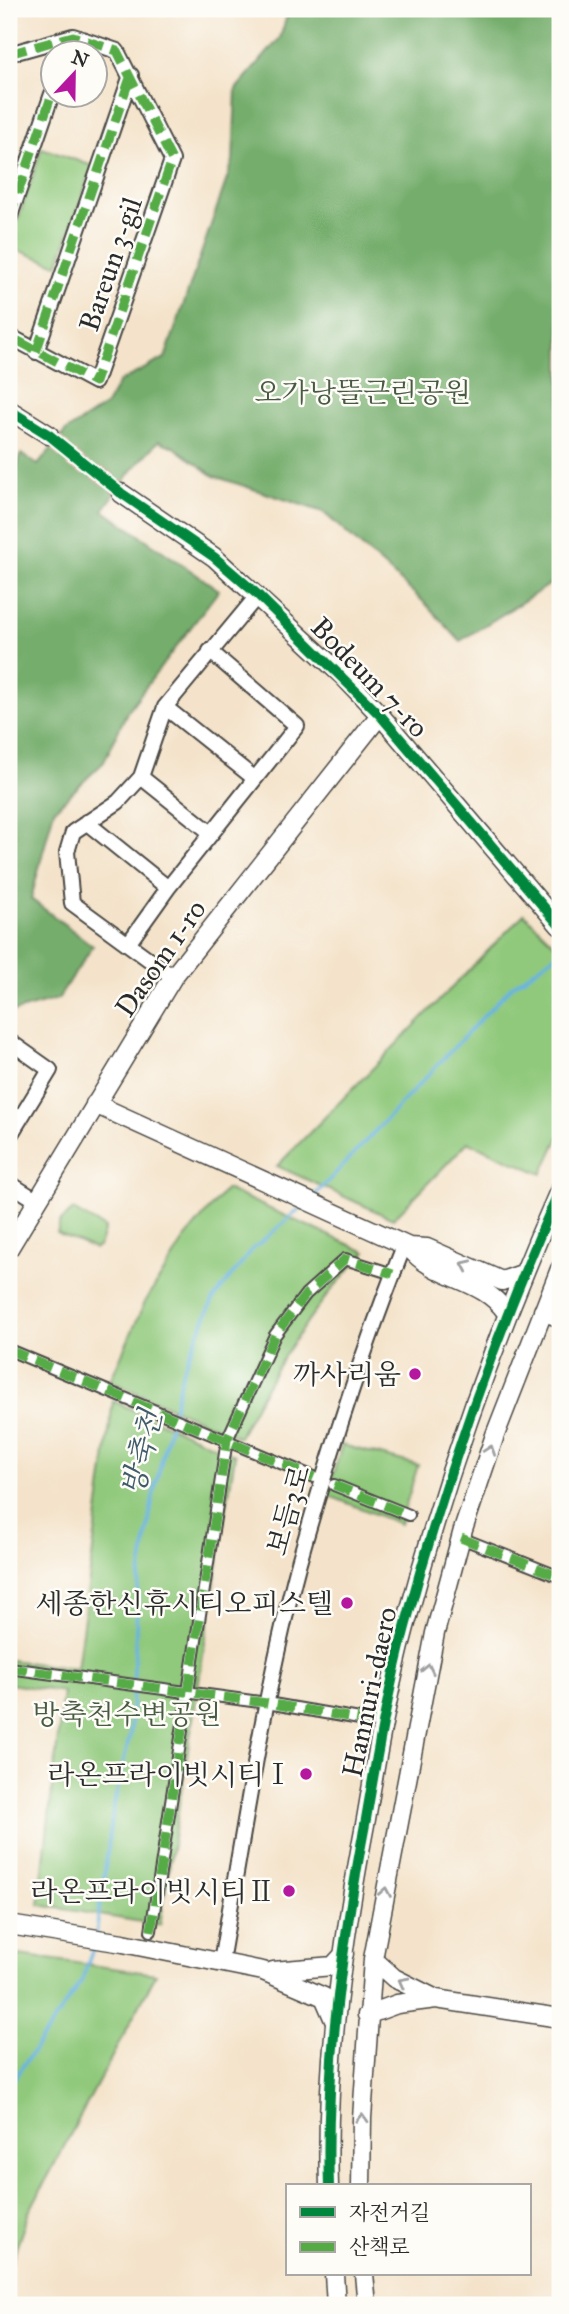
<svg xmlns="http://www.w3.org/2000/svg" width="569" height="2314" viewBox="0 0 569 2314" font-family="'IM FELL Great Primer','Noto Serif KR',serif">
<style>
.green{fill:#90c97c;stroke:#5e7a54;stroke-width:2}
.forest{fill:#74ad6c;stroke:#506c4c;stroke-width:2}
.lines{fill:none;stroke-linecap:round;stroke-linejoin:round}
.stream{stroke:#68b3e1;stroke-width:3.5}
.tertiary-tunnel{stroke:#ccbeaa;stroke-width:18;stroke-dasharray:18 9;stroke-linecap:butt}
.pedestrian-casing{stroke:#494743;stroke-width:14}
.minor-casing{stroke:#494743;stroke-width:18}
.tertiary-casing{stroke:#494743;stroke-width:21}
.pedestrian{stroke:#fff;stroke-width:10}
.minor{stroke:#fff;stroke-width:14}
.tertiary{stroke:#fff;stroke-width:18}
.quiet{stroke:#54ab44;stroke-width:9;stroke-dasharray:18 9;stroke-linecap:butt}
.cycleway-casing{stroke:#fdfcf7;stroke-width:15}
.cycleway{stroke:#00873e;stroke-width:10}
.oneway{stroke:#a0a0a0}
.poi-dot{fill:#b5179e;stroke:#fdfcf7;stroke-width:2.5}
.labels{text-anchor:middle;stroke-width:5;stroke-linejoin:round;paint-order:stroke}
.street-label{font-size:28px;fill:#2b2b2b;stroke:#fdfcf7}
.park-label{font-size:28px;fill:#495a43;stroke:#fdfcf7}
.poi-label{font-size:28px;fill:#2b2b2b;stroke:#fdfcf7;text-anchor:end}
.water-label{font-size:30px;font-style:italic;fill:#405b6b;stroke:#fdfcf7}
</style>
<rect width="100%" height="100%" fill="#fdfcf7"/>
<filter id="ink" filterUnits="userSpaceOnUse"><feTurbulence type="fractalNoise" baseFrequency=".0143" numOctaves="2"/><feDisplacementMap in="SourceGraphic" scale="14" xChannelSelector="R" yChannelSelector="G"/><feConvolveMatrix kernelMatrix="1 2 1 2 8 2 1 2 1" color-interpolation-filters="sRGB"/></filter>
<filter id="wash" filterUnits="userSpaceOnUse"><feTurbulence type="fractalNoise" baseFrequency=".00686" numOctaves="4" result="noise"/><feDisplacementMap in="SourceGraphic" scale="28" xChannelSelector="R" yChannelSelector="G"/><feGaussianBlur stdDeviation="1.57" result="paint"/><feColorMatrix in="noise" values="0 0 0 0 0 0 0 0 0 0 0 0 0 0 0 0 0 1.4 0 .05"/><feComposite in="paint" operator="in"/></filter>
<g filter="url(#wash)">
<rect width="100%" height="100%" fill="#f4e3ca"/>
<!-- green -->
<path class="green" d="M42,148L93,166L58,265L9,247Z
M524,914L560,949V1135L542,1174L468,1142L393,1219L277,1166Z
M226,1189L366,1252C311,1307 274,1368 239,1437L110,1381L145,1302L186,1237Z
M73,1210L105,1228L99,1247L94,1249L57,1233L60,1222Z
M113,1401L235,1455L160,1925L39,1905L63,1692L9,1684V1660L77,1669Z
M342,1445L418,1465L400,1524L327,1495Z
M19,1955L156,1974L28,2214L9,2269V1971Z"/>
<!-- forest -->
<path class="forest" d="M289,9H560V578L460,641L426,604L323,512L214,476L174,447L159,441L134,468L103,510L219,590L127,712L104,762L54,810L31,899L93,946L58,999L9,1013V492L21,454L38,465L65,432L106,405L119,382L165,358L233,161L236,89L280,38Z"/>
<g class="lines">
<!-- stream -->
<path class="stream" d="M314,1196L511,987L560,952
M96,1934L114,1804L131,1730L138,1588L153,1497L183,1369L214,1298L253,1249L303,1206
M9,2086L82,1980L94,1946"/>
</g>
</g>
<g filter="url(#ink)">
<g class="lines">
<!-- tertiary-tunnel -->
<path class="tertiary-tunnel" d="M49,435L121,493"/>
<!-- pedestrian casing -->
<g class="pedestrian-casing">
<path id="pedestrian" d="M9,1350L314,1477
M334,1485L409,1515
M461,1538L560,1577
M9,1668L267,1703L383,1723
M151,1931L227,1440L275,1335L306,1294L345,1259L393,1274"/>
</g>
<!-- minor casing -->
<g class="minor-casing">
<path id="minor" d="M9,54L73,36L117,51L172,160L95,382L9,336
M9,219L52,94
M36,352L131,75
M165,707L254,778
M141,777L211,833
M86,822L168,888
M128,944L168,888L297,726L210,651
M173,977L72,903L67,852L73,832L118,802L141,777L165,707L258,595
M9,1041L50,1070L9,1137
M9,1183L36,1200
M221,1962C244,1829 264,1693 299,1562C329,1455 363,1349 404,1246"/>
</g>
<!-- tertiary casing -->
<g class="tertiary-casing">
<path id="tertiary" d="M9,410L49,435
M121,493L214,557L343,676L380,715L560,926
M95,1104L409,1247L427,1248L502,1281L522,1274
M409,1247C434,1280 482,1277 506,1312
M9,1248L173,977L380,715
M543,1311L560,1318
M9,1925L123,1943L263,1971L324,1997L334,2020
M373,1959L394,1978L436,1999
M273,1971L333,1966L344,1954
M367,2015L397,2004L436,1999L560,2018
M329,2186C325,2063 343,1939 366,1819C377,1755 388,1690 405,1627C445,1477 497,1331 560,1189
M361,2186L362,2118L373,1959L435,1633L463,1530L495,1435L560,1269
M334,2274L336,2305
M364,2274L367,2305"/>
</g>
<!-- pedestrian -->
<use href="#pedestrian" class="pedestrian"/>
<!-- minor -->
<use href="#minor" class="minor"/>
<!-- tertiary -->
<use href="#tertiary" class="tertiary"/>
<!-- quiet -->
<path class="quiet" d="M67,52L73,36
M9,54L73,36L117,51L172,160L95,382L9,336
M9,219L52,94
M36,352L131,75
M9,1350L314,1477
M334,1485L409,1515
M461,1538L560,1577
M9,1668L267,1703L383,1723
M151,1931L227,1440L275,1335L306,1294L345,1259L393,1274"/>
<!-- cycleway casing -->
<g class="cycleway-casing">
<path id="cycleway" d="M9,410L49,435L121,493L214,557L258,595L380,715L560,926
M329,2186C325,2063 343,1939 366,1819C377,1755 388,1690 405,1627C445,1477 497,1331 560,1189"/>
</g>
<!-- cycleway -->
<use href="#cycleway" class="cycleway"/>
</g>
<!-- one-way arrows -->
<defs><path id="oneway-chevron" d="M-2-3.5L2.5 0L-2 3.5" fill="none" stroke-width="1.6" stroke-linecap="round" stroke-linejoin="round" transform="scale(1.75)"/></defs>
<g class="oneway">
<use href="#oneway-chevron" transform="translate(466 1265) rotate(-156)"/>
<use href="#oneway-chevron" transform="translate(490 1450) rotate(-71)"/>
<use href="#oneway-chevron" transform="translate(428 1669) rotate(-78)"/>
<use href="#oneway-chevron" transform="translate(385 1892) rotate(-80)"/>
<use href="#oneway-chevron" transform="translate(403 1982) rotate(-152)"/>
<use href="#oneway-chevron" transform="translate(362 2118) rotate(-88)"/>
</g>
</g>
<!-- markers -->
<g class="poi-dot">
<circle cx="415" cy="1374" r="7"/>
<circle cx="347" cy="1603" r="7"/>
<circle cx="306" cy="1774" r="7"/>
<circle cx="289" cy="1891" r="7"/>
</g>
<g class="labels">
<!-- street labels -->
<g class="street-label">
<text transform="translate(110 264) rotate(-71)" y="10">Bareun 3-gil</text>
<text transform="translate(370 677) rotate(46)" y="10">Bodeum 7-ro</text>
<text transform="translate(160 958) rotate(-55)" y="10">Dasom 1-ro</text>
<text transform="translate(288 1510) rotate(-74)" y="10">보듬3로</text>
<text transform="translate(369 1692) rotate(-78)" y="10">Hannuri-daero</text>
</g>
<!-- park labels -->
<g class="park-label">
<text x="363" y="402">오가낭뜰근린공원</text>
<text x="127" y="1724">방축천수변공원</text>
</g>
<!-- poi labels -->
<g class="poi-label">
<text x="401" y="1384">까사리움</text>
<text x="333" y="1613">세종한신휴시티오피스텔</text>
<text x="292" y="1784">라온프라이빗시티Ⅰ</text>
<text x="275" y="1901">라온프라이빗시티Ⅱ</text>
</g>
<!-- water labels -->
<g class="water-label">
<text transform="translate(142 1453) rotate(-77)" y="10">방축천</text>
</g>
</g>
<!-- margin -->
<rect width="569" height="2314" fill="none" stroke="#fdfcf7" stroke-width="35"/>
<!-- legend -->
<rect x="286" y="2184" width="245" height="91" fill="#fdfcf7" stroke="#a9a8a5" stroke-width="2"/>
<rect x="300" y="2207" width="35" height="10" fill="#00873e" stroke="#a9a8a5" stroke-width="2"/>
<text x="349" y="2220" font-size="21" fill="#2b2b2b">자전거길</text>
<rect x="300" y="2242" width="35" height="10" fill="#54ab44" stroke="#a9a8a5" stroke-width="2"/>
<text x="349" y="2254" font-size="21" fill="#2b2b2b">산책로</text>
<!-- north arrow -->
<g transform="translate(74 74) rotate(22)"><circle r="33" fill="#fdfcf7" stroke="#a9a8a5" stroke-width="2"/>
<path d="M0-5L12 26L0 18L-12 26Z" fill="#b5179e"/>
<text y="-10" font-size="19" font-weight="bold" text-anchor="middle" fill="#2b2b2b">N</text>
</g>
</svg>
